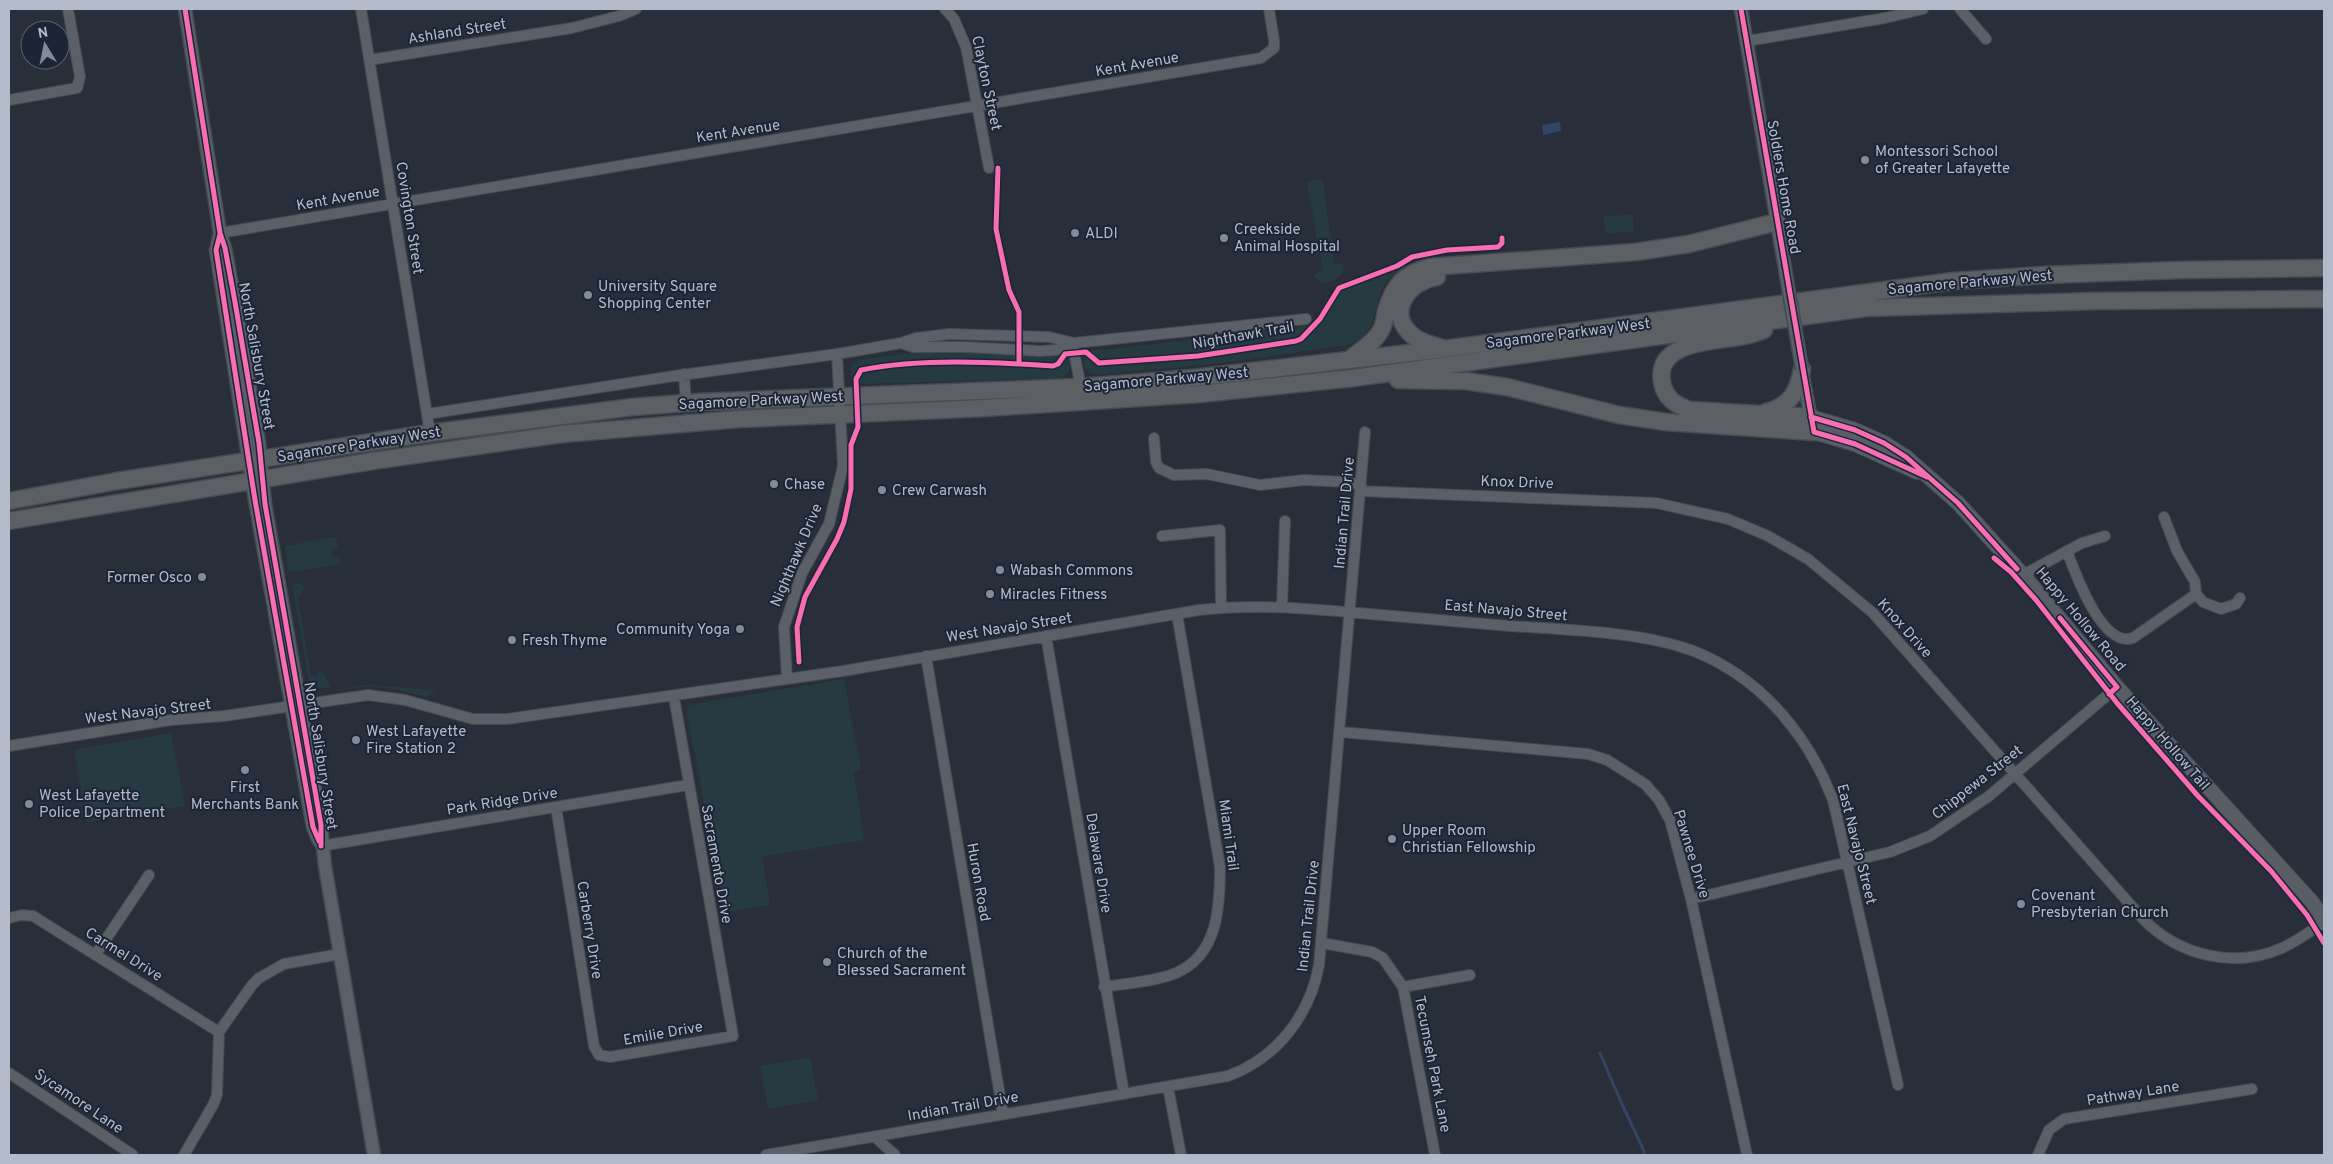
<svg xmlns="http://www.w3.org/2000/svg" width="2333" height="1164" viewBox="0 0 2333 1164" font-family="Overpass,sans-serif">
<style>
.green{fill:#263b41}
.water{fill:#334565}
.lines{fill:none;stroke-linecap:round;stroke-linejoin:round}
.stream{stroke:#334565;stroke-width:3}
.minor-casing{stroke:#464a52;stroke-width:12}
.tertiary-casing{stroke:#464a52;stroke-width:15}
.secondary-casing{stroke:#464a52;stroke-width:16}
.trunk-casing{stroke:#464b55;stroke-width:19}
.minor{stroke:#5a5f68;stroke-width:10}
.tertiary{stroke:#5a5f68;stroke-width:12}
.secondary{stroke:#585d66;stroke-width:14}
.trunk{stroke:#5c6065;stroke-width:16}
.tertiary-bridge-casing{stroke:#464a52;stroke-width:15;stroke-linecap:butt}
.tertiary-bridge{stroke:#5a5f68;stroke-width:12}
.cycleway-casing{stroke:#1c2536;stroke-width:8}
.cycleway{stroke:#f96db3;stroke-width:5}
.poi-dot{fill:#838a98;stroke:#1c2536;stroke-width:2}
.labels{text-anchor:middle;stroke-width:4;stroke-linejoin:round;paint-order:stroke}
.street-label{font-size:15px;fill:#b3bbcb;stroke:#1c2536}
.poi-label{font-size:15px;fill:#b3bbcb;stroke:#1c2536;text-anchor:start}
</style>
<rect width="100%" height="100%" fill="#292f3a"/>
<!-- green -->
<path class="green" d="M1319,179L1323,181L1334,264L1341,263L1345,268C1341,278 1331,283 1321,283L1314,277L1318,271L1323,270L1307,182Z
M1633,215L1634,232L1605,233L1604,216Z
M1405,264L1408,265C1398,272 1387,278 1382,289C1372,313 1378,331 1351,344L1233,362L1096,375L1090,373L1084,366L1086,355L1093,351L1317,325C1327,315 1330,298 1342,289C1360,276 1386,277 1405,264Z
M924,351L1057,353L1066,357C1072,365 1071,372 1062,378L860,384L851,378V365L858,360Z
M336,537L338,548L332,550L333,558L339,557L340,564L289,572L285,546Z
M298,583L305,586L298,599L311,675L315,678L319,671L324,673L330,688H316L309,680L292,586Z
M844,679L861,770L854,772L864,840L762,857L770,905L725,912L686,710L689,705Z
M367,685L436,690L427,697L399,690L371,686L317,693Z
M171,733L185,806L87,822L74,750Z
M810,1057L818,1100L768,1109L760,1066Z"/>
<!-- water -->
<path class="water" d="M1560,122L1561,131L1543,135L1542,125Z"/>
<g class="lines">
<!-- stream -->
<path class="stream" d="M1600,1053L1621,1102L1644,1151V1155"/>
<!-- minor casing -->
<g class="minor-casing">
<path id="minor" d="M361,9L430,433
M945,9L954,19L966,47L989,168
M1960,9L1986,39
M1747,41L1885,18L1923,9
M369,60L572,28L619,16L636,9
M9,100L77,88L80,77L68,9
M220,233L1261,58L1274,48V40L1269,9
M901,343L913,347H965L1040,351L1056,350L1074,343L1306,319
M1074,343V353L1081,387
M684,374L686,403
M427,414L674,376L837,354L901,343L916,338L949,334L1049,337L1074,343
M1154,438L1156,462L1159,468L1174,475L1207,474L1260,485L1304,480L1347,482L1361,485
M1360,491L1656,503L1728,519L1768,536L1808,559L1873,613L2144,920C2180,956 2235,969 2282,948C2297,941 2311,931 2324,922
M1162,536L1220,530L1221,608
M2067,551C2075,573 2102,648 2133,638L2196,594L2195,582L2177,551L2164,517
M2023,575L2082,543L2105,536
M2196,594L2203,602L2221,609L2236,604L2240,598
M1282,606L1285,521
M1046,636L1124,1094
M926,656L1003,1114
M787,679L784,627L802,573L829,524L843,466L837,354
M1341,732L1588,754L1607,760L1645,784L1659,800L1670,820L1691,899L1747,1155
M9,746L171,720L224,716L368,695L405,700L473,719H507L843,671L1199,610C1253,604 1304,608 1358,613C1404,617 1451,621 1498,625C1558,630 1640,630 1696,652C1762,679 1808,735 1833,800L1898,1085
M556,807L594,1046L599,1055L610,1057L733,1036L674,697
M321,846L688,785
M1691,899L1890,852L1930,836L1989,796L2117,687
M9,918L22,915L33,916L219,1032
M1322,943L1372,952L1383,958L1403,987L1435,1155
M96,954L149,875
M1104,987C1127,983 1154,982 1176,973C1218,955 1220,907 1220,867L1177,614
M1403,987L1470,975
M9,1073L133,1155
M1168,1087L1181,1155
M875,1137L895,1155
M184,1155L213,1105L217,1095L219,1032L252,985L259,978L284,964L340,954
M766,1155L1228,1076C1277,1058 1310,1015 1319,965L1365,432
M2038,1155L2049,1130L2064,1119L2252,1089"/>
</g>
<!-- tertiary casing -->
<g class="tertiary-casing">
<path id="tertiary" d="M185,9L220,233L225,248L235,302L259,443L265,504L321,825L325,866L374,1155
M1741,9L1782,251
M220,234L216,250L255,500L313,827L319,841
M1802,371L1812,425"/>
</g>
<!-- secondary casing -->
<g class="secondary-casing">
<path id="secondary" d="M1811,417L1855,430L1884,443L1906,457L1958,503L2023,575L2117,687L2312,902L2324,920
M1814,432L1855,444L1917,472"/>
</g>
<!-- trunk casing -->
<g class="trunk-casing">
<path id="trunk" d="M1437,277C1408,281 1385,313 1413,336C1420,342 1433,345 1442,348
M1764,330C1756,333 1747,336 1738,337C1713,341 1655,342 1662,382C1665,398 1675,405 1690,410L1811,417
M1350,359C1360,351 1374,343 1381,330C1384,325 1385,317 1386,311C1394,285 1403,274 1430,267L1636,252L1689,244L1777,222
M1398,380L1466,381L1507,387L1619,415L1666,422L1814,432
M1766,412C1790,406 1798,392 1802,369
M9,501L117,481L430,433L633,407L699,402L1081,387L1193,378L1444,349L1953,281L2044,275L2182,270L2324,268
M9,521L373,461L562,434L739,419L984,408L1199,394L1353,378L1866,308L2095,301L2324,299"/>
</g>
<!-- minor -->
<use href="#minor" class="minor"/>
<!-- tertiary -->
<use href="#tertiary" class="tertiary"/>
<!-- secondary -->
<use href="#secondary" class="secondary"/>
<!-- trunk -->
<use href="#trunk" class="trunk"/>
<!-- tertiary-bridge casing -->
<g class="tertiary-bridge-casing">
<path id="tertiary-bridge" d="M1782,251L1802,369"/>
</g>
<!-- tertiary-bridge -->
<use href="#tertiary-bridge" class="tertiary-bridge"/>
<!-- cycleway casing -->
<g class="cycleway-casing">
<path id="cycleway" d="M185,9L220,233L225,248L235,302L259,443L265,504L321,825V846
M1741,9L1814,432L1855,444L1927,477
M998,168L996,229L1009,290L1019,312V364
M220,234L216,250L255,500L313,827L319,841
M1811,417L1855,430L1884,443L1906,457L1958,503L2017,569
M1994,558L2011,572L2036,600L2117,703L2198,796L2271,871L2307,915L2324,943
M2060,618L2117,687L2109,694
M799,662L797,627L805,597L837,539L844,522L851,489V445L858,427L856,379L861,370C921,358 992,362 1053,366L1058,364L1065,354L1086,352L1099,363L1198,356L1296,341L1301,339L1320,319L1339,288L1397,266L1412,257L1447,250L1498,247L1502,243V238"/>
</g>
<!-- cycleway -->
<use href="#cycleway" class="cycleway"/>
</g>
<!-- markers -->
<g class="poi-dot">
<circle cx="1865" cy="160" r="5"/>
<circle cx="1075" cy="233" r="5"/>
<circle cx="1224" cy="238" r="5"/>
<circle cx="588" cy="295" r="5"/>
<circle cx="774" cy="484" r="5"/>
<circle cx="882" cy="490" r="5"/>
<circle cx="1000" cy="570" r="5"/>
<circle cx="202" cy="577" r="5"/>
<circle cx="990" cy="594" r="5"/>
<circle cx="740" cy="629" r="5"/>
<circle cx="512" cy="640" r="5"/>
<circle cx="356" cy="740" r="5"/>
<circle cx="245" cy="770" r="5"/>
<circle cx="29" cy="804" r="5"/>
<circle cx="1392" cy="839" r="5"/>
<circle cx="2021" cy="904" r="5"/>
<circle cx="827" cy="962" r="5"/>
</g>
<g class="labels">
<!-- street labels -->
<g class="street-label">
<text transform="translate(457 31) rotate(-9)" y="5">Ashland Street</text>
<text transform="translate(1137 64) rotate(-10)" y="5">Kent Avenue</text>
<text transform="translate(987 83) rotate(78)" y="5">Clayton Street</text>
<text transform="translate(738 131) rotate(-9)" y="5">Kent Avenue</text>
<text transform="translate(1784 187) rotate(80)" y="5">Soldiers Home Road</text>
<text transform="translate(338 198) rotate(-10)" y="5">Kent Avenue</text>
<text transform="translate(410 218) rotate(81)" y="5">Covington Street</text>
<text transform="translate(1970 282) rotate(-5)" y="5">Sagamore Parkway West</text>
<text transform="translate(1568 333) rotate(-7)" y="5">Sagamore Parkway West</text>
<text transform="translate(1243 335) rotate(-10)" y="5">Nighthawk Trail</text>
<text transform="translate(257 356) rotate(80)" y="5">North Salisbury Street</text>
<text transform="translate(1166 379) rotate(-5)" y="5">Sagamore Parkway West</text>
<text transform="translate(761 400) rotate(-3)" y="5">Sagamore Parkway West</text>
<text transform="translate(359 444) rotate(-9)" y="5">Sagamore Parkway West</text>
<text transform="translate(1517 482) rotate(2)" y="5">Knox Drive</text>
<text transform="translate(1344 513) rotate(-85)" y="5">Indian Trail Drive</text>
<text transform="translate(796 555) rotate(-67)" y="5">Nighthawk Drive</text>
<text transform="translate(1506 610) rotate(5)" y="5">East Navajo Street</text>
<text transform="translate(2081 619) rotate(50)" y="5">Happy Hollow Road</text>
<text transform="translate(1009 627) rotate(-9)" y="5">West Navajo Street</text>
<text transform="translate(1905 628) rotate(48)" y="5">Knox Drive</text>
<text transform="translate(148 711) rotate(-7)" y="5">West Navajo Street</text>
<text transform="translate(2168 743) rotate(49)" y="5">Happy Hollow Tail</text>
<text transform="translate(321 756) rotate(81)" y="5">North Salisbury Street</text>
<text transform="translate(1977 782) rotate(-38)" y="5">Chippewa Street</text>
<text transform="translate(502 801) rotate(-9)" y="5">Park Ridge Drive</text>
<text transform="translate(1229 835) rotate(82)" y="5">Miami Trail</text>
<text transform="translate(1857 844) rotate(76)" y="5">East Navajo Street</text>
<text transform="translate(1692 854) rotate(73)" y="5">Pawnee Drive</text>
<text transform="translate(1099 863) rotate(81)" y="5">Delaware Drive</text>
<text transform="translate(717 864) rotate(80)" y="5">Sacramento Drive</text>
<text transform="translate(979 882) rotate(80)" y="5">Huron Road</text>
<text transform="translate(1308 916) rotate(-84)" y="5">Indian Trail Drive</text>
<text transform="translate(590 930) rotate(81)" y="5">Carberry Drive</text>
<text transform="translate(124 954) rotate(32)" y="5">Carmel Drive</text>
<text transform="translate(663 1033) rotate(-10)" y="5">Emilie Drive</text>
<text transform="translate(1433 1064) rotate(79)" y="5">Tecumseh Park Lane</text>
<text transform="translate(2133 1093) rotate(-9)" y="5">Pathway Lane</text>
<text transform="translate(79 1101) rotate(34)" y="5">Sycamore Lane</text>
<text transform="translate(963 1106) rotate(-10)" y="5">Indian Trail Drive</text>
</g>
<!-- poi labels -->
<g class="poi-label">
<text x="1875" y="156">Montessori School<tspan x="1875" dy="17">of Greater Lafayette</tspan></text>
<text x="1234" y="234">Creekside<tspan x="1234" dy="17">Animal Hospital</tspan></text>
<text x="1085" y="238">ALDI</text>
<text x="598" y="291">University Square<tspan x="598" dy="17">Shopping Center</tspan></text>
<text x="784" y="489">Chase</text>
<text x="892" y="495">Crew Carwash</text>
<text x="1010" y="575">Wabash Commons</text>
<text x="192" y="582" text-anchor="end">Former Osco</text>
<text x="1000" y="599">Miracles Fitness</text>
<text x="730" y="634" text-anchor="end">Community Yoga</text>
<text x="522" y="645">Fresh Thyme</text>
<text x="366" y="736">West Lafayette<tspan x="366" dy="17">Fire Station 2</tspan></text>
<text x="245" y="792" text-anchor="middle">First<tspan x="245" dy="17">Merchants Bank</tspan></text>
<text x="39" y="800">West Lafayette<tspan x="39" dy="17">Police Department</tspan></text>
<text x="1402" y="835">Upper Room<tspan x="1402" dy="17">Christian Fellowship</tspan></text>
<text x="2031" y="900">Covenant<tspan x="2031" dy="17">Presbyterian Church</tspan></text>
<text x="837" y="958">Church of the<tspan x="837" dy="17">Blessed Sacrament</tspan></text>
</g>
</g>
<!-- border -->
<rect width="2333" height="1164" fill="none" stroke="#b3bbcb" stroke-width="20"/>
<!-- north arrow -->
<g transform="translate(45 45) rotate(350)"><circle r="24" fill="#1c2536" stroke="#586172"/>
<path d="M0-4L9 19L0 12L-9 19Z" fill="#838a98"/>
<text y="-8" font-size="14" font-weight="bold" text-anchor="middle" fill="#b3bbcb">N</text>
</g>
</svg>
